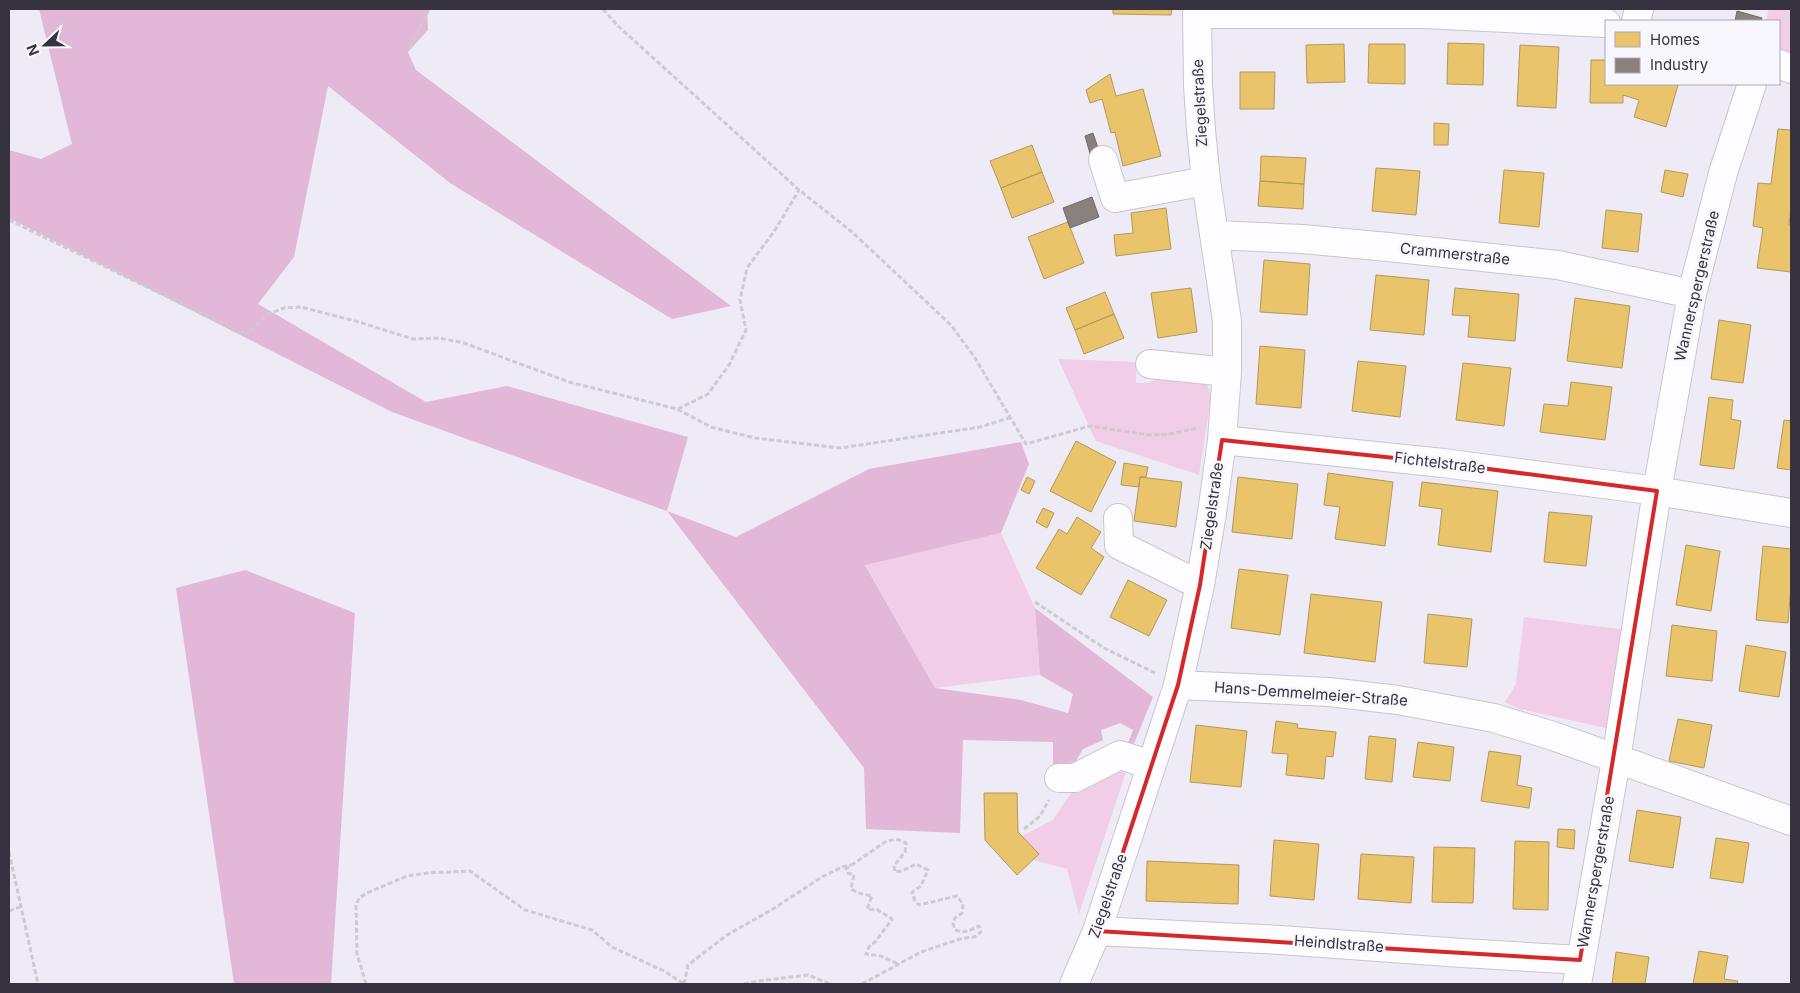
<svg xmlns="http://www.w3.org/2000/svg" width="1800" height="993" viewBox="0 0 1800 993" font-family="Inter,sans-serif">
<style>
.green{fill:#f2cde7}
.forest{fill:#e3b7d7}
.homes{fill:#e9c46a;stroke:#b3985d}
.industry{fill:#8a817c;stroke:#71696a}
.lines{fill:none;stroke-linecap:round;stroke-linejoin:round}
.minor-casing{stroke:#c9c5d0;stroke-width:30}
.path{stroke:#cdcad0;stroke-width:3;stroke-dasharray:5 2.5;stroke-linecap:butt}
.minor{stroke:#fdfcfe;stroke-width:28}
.marked{fill:none;stroke:#d62828;stroke-width:4;stroke-linejoin:round}
.labels{text-anchor:middle;stroke-width:5;stroke-linejoin:round;paint-order:stroke}
.street-label{font-size:15px;fill:#36323f;stroke:#f9f7fe}
</style>
<rect width="100%" height="100%" fill="#efebf6"/>
<!-- green -->
<path class="green" d="M1769,9H1791V60L1779,55V21H1766Z
M1058,359L1136,362V383H1148L1166,375L1196,379L1208,386L1211,398L1199,475L1096,441Z
M1001,533L1035,608L1040,675L935,688L865,564Z
M1524,617L1627,630L1610,729L1519,709L1505,702L1516,684Z
M1123,769L1125,775L1079,914L1067,869L1033,860L1039,854L1022,836L1053,820L1073,790Z"/>
<!-- forest -->
<path class="forest" d="M39,9H427L428,30L408,52L416,70L731,306L672,319L450,183L328,86L294,257L258,304L426,402L507,386L688,437L667,511L736,537L869,469L1021,442L1029,464L1001,533L865,565L935,688L1021,700L1068,713L1073,694L1040,675L1035,608L1153,697L1131,751L1126,748L1133,730L1120,723L1101,730L1103,740L1083,749L1076,761L1053,768V742L963,740L960,833L866,829L864,768L667,511L392,412L9,218V150L41,159L72,144Z
M245,570L355,613L331,984H234L176,588Z"/>
<!-- homes -->
<path class="homes" d="M1113,9H1172L1171,15L1113,14Z
M1448,43L1484,44L1483,85L1447,84Z
M1344,44L1345,82L1307,83L1306,45Z
M1369,44H1405V84L1368,83Z
M1520,45L1559,47L1556,108L1517,106Z
M1591,60H1606V84H1672L1678,85L1666,127L1634,117L1639,100L1623,95V103H1590Z
M1240,72H1275L1274,109H1240Z
M1110,74L1116,96L1143,89L1161,156L1123,166L1115,132L1111,133L1102,99L1090,103L1086,90Z
M1434,123L1449,124L1448,145H1434Z
M1778,129L1791,130V208L1789,225H1791V272L1757,268L1763,228L1753,226L1758,183L1771,184Z
M1032,145L1042,172L1001,188L990,161Z
M1261,156L1306,158L1304,184L1260,181Z
M1376,168L1420,171L1416,215L1372,211Z
M1504,170L1544,173L1539,227L1499,223Z
M1665,170L1688,174L1683,197L1661,192Z
M1042,172L1054,202L1012,218L1001,188Z
M1260,181L1304,184L1303,209L1258,206Z
M1166,208L1171,249L1116,256L1114,235L1133,233L1131,213Z
M1606,210L1642,214L1638,252L1602,248Z
M1068,222L1084,263L1044,279L1028,237Z
M1264,260L1310,264L1307,315L1260,312Z
M1376,275L1429,280L1424,335L1370,330Z
M1191,288L1197,332L1158,338L1151,293Z
M1455,288L1519,294L1515,341L1468,337L1470,316L1452,315Z
M1105,292L1114,314L1075,330L1066,308Z
M1575,298L1630,306L1622,368L1567,361Z
M1114,314L1124,338L1084,354L1075,330Z
M1719,320L1751,325L1743,383L1711,379Z
M1260,346L1305,350L1301,408L1256,404Z
M1358,361L1406,366L1400,417L1352,411Z
M1463,363L1511,368L1504,426L1456,420Z
M1571,382L1612,387L1605,440L1540,432L1544,404L1568,406Z
M1709,397L1733,400L1731,419L1741,421L1734,469L1700,465Z
M1784,420L1791,421V470L1777,468Z
M1076,441L1116,462L1091,512L1050,491Z
M1124,463L1148,467L1146,477H1140L1139,487L1121,485Z
M1328,473L1393,482L1385,546L1335,539L1340,507L1324,505Z
M1027,477L1035,481L1029,494L1021,490Z
M1140,477L1182,482L1176,527L1134,521Z
M1238,477L1298,484L1292,539L1232,532Z
M1422,482L1498,491L1491,552L1438,545L1442,509L1419,506Z
M1043,508L1054,513L1047,528L1036,522Z
M1549,512L1592,516L1586,566L1544,562Z
M1077,517L1101,532L1091,548L1104,557L1081,595L1036,568L1059,529L1067,534Z
M1686,545L1720,551L1711,611L1676,605Z
M1763,546L1791,549V585L1788,623L1756,620Z
M1239,569L1288,575L1280,635L1231,628Z
M1128,580L1167,600L1149,636L1110,617Z
M1311,594L1382,602L1375,662L1304,653Z
M1428,614L1472,619L1467,667L1424,663Z
M1672,625L1717,631L1712,681L1666,676Z
M1746,645L1786,652L1779,697L1739,691Z
M1678,719L1712,725L1704,768L1669,761Z
M1276,721L1298,724L1297,728L1336,732L1333,757L1326,756L1324,779L1286,775L1288,754L1272,753Z
M1196,725L1247,731L1241,787L1190,782Z
M1369,736L1396,739L1392,782L1365,779Z
M1418,742L1454,747L1450,781L1413,777Z
M1489,751L1521,756L1517,785L1532,788L1529,808L1481,801Z
M984,793H1017L1018,832L1039,854L1017,875L985,840Z
M1637,810L1681,817L1673,868L1629,861Z
M1558,829L1575,830L1574,849L1557,847Z
M1716,838L1749,843L1743,883L1710,878Z
M1274,840L1319,844L1314,900L1270,896Z
M1515,841L1549,842L1548,910L1513,909Z
M1434,847L1475,848L1473,903L1432,902Z
M1361,854L1414,857L1411,903L1358,899Z
M1147,861L1239,865L1238,904L1146,901Z
M1699,951L1728,956L1724,979L1738,981L1737,984H1693Z
M1616,952L1649,957L1645,984H1612Z"/>
<!-- industry -->
<path class="industry" d="M1737,11L1762,18L1761,21H1735Z
M1093,133L1100,154L1091,157L1085,136Z
M1092,197L1099,217L1070,228L1063,208Z"/>
<g class="lines">
<!-- minor casing -->
<g class="minor-casing">
<path id="minor" d="M1197,14H1424L1606,23
M1636,21L1639,9
M1779,64L1791,69
M1103,160L1115,198L1206,181
M1215,235L1302,239L1388,247L1558,265L1692,294
M1150,364L1227,372
M1222,440L1443,463L1657,491L1791,513
M1118,518L1119,545L1200,585
M1178,685L1329,692L1398,700L1494,718L1553,736L1791,821
M1059,778H1075L1120,755L1151,765
M1097,931L1280,940L1462,953L1580,960
M1074,984L1097,931L1178,685L1200,585L1212,513L1222,440L1227,372V321L1206,181L1201,130L1198,85L1197,9
M1577,984L1616,760L1657,491L1692,294L1723,173L1752,84"/>
</g>
<!-- path -->
<path class="path" d="M603,9L618,26L799,190L852,232L951,325L975,358L1026,444L1090,426L1150,435L1171,434L1198,428
M410,48L429,9
M9,220L246,335L268,314L284,308L301,307L359,322L413,339L439,338L464,343L569,382L677,409L711,427L755,438L840,448L980,427L1009,418
M678,409L708,394L729,365L746,330L740,300L747,268L775,230L799,190
M1035,602L1104,648L1155,673
M1024,829L1040,816L1049,800
M9,852L38,984
M9,911L20,907
M366,984L357,954L356,906L359,898L367,893L407,876L428,873L470,871L525,910L592,930L612,947L664,971L684,984
M684,984L688,965L727,935L773,909L822,877L842,867L851,865
M744,984L758,981L808,975L830,984
M862,984L921,952L963,938L974,937L981,932L979,926C970,931 964,933 955,930L953,923L955,918L962,913L963,904L957,896L919,905L915,901L912,892L921,886L928,870L916,864L902,871L895,872L894,866L905,852L906,843L896,839L885,842L846,869L848,873L854,875L851,889L858,893L872,896L867,909L878,910L892,919L876,941L869,947L866,954L881,956L898,964"/>
<!-- minor -->
<use href="#minor" class="minor"/>
</g>
<!-- marked area -->
<path class="marked" d="M1222,440L1443,463L1657,491L1580,960L1097,931L1178,685L1200,585Z"/>
<g class="labels">
<!-- street labels -->
<g class="street-label">
<text transform="translate(1200 103) rotate(-93)" y="5">Ziegelstraße</text>
<text transform="translate(1455 254) rotate(6)" y="5">Crammerstraße</text>
<text transform="translate(1697 286) rotate(-77)" y="5">Wannerspergerstraße</text>
<text transform="translate(1440 463) rotate(7)" y="5">Fichtelstraße</text>
<text transform="translate(1212 506) rotate(-82)" y="5">Ziegelstraße</text>
<text transform="translate(1311 694) rotate(4)" y="5">Hans-Demmelmeier-Straße</text>
<text transform="translate(1596 872) rotate(-80)" y="5">Wannerspergerstraße</text>
<text transform="translate(1108 896) rotate(-71)" y="5">Ziegelstraße</text>
<text transform="translate(1339 944) rotate(4)" y="5">Heindlstraße</text>
</g>
</g>
<!-- border -->
<rect width="1800" height="993" fill="none" stroke="#36323f" stroke-width="20"/>
<!-- legend -->
<rect x="1605" y="20" width="175" height="65" fill="#f9f7fe" stroke="#aba8b2"/>
<rect x="1615" y="32" width="25" height="15" fill="#e9c46a" stroke="#aba8b2"/>
<text x="1650" y="45" font-size="15" fill="#36323f">Homes</text>
<rect x="1615" y="58" width="25" height="15" fill="#8a817c" stroke="#aba8b2"/>
<text x="1650" y="70" font-size="15" fill="#36323f">Industry</text>
<!-- north arrow -->
<g transform="translate(45 45) rotate(248)" stroke="#f9f7fe" stroke-width="4" paint-order="stroke">
<path d="M0-4L9 19L0 12L-9 19Z" fill="#36323f"/>
<text y="-8" font-size="14" font-weight="bold" text-anchor="middle" fill="#36323f">N</text>
</g>
</svg>
